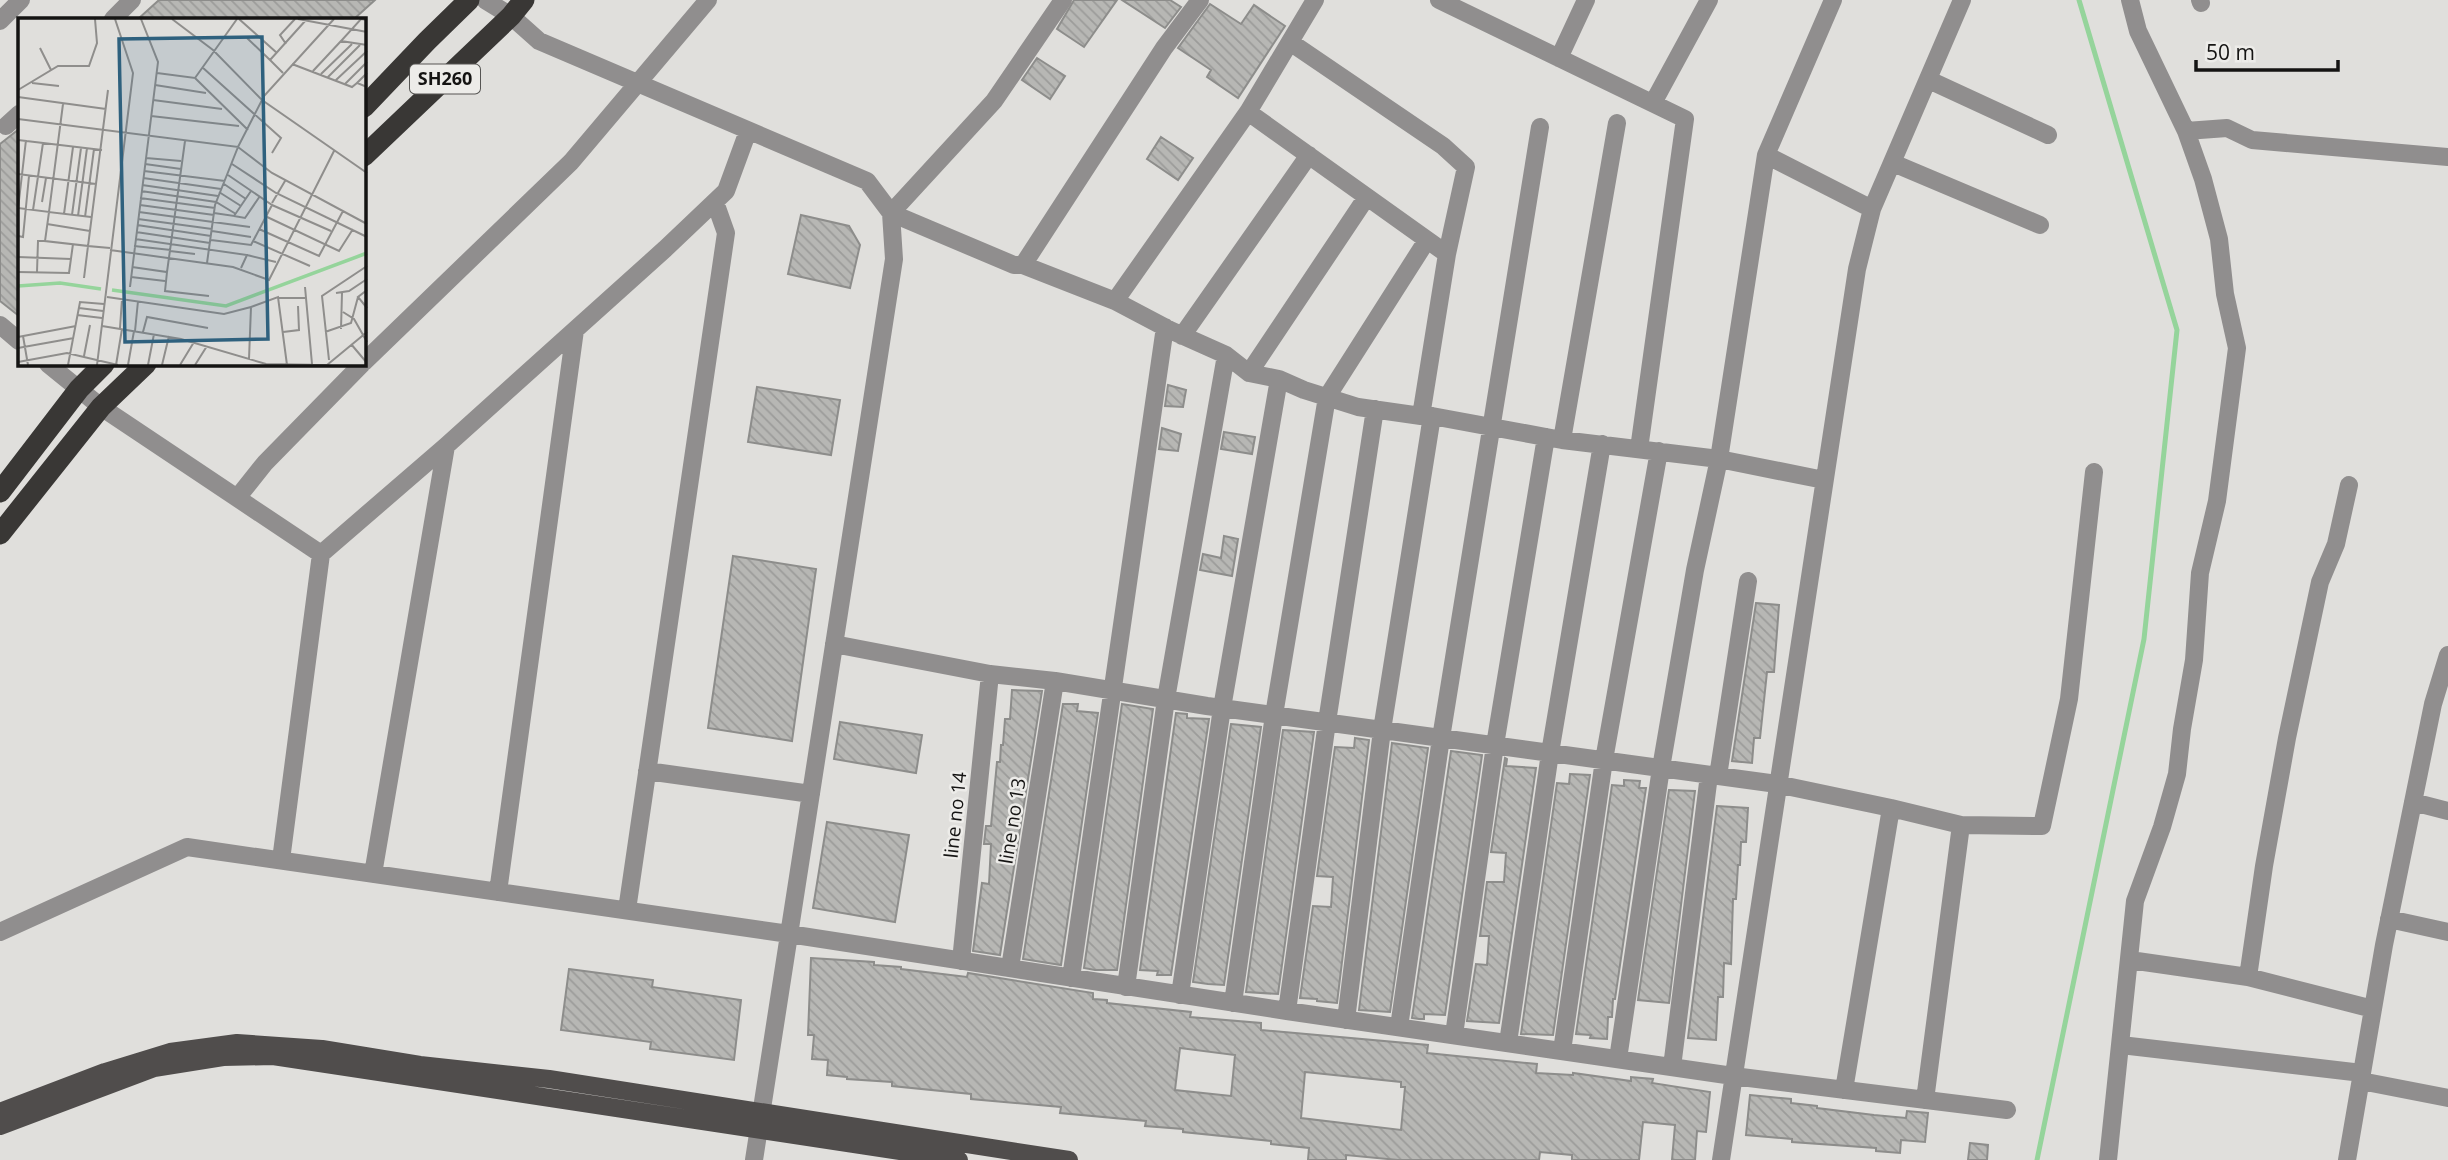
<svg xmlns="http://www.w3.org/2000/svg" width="2448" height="1160" viewBox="0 0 2448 1160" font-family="'Open Sans',sans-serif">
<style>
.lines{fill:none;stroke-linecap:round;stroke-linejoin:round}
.stream{stroke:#95d49b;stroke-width:5}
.building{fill:url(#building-back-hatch);stroke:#8d8d8b;stroke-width:2;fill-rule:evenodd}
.minor{stroke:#908e8e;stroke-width:18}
.major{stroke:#504d4c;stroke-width:18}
.highway{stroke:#393735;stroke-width:21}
.labels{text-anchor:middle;stroke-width:5;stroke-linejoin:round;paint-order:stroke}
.shield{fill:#edece9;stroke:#565553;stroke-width:2}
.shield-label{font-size:18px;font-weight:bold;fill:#151413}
.street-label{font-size:19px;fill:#151413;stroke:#edece9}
.inset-river{fill:none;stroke:#95d49b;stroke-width:3.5}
.inset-road{fill:none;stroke:#8f8e8c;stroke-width:2}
.view{fill:#2f617e;fill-opacity:0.15;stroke:#2f617e;stroke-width:3.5}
.inset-edge{fill:none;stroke:#151413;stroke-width:3.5}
</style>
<defs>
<pattern id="building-back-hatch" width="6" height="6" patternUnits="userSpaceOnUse" patternTransform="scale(1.75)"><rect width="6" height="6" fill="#b7b7b4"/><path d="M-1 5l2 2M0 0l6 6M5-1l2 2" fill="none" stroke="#9c9c9a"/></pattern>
</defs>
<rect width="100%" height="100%" fill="#e0dfdc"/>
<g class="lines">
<!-- stream -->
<path class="stream" d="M2037,1160L2144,639L2177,330L2079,0"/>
</g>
<!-- building -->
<path class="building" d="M159,0H375L354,19H138Z
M1074,0H1117L1084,47L1057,29Z
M1122,0H1170L1181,7L1165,28Z
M1210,4L1241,24L1254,5L1285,26L1238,98L1207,77L1211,70L1178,48Z
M1037,58L1065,76L1050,99L1022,80Z
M19,129V316L0,301V144Z
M1161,137L1193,158L1178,180L1147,159Z
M801,215L849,226L860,245L850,288L788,274Z
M1168,385L1186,390L1183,407L1165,406Z
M757,387L840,400L831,455L748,442Z
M1162,428L1181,434L1178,451L1159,449Z
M1224,432L1255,437L1252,454L1221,449Z
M1224,536L1238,539L1232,576L1200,570L1203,554L1221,558Z
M733,556L816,569L792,741L708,728Z
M1756,603L1779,605L1774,672H1767L1760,738H1754L1752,763L1732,761Z
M1012,690L1042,691L1000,955L973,951L982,883L989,884L991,844H984L986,826H991L997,762H1000L1001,745H1003L1005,719H1010Z
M1063,704H1078L1077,711L1098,713L1061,965L1023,959Z
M1122,704L1153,709L1117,970H1095L1084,968Z
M1176,713L1187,714V718L1209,719L1171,975H1157L1158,971L1140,970Z
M840,722L922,735L916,773L834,759Z
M1231,724L1261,727L1224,985L1208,984L1193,982Z
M1283,730L1314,732L1278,994L1246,992Z
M1355,738L1369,740L1337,1003L1317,1001V999L1300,998L1313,906L1331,907L1333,877L1317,876L1335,747L1354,748Z
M1392,743L1428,748L1390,1012L1359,1010Z
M1451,751L1482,755L1445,1015L1424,1014V1019H1419L1412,1018Z
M1505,758L1507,759L1506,766L1536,768L1499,1023L1467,1021L1476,964L1487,965L1489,936H1480L1487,882H1504L1506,853L1491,852Z
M1570,774L1590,775L1553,1035L1521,1034L1557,783L1569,784Z
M1624,780L1640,781L1639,788H1646L1615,999H1613L1612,1017H1608L1607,1039L1590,1038L1591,1035L1576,1034L1612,785L1624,786Z
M1669,790L1695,791L1669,1003L1638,1000Z
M1717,806L1748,808L1746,842H1741L1740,865H1738L1736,899H1733L1731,964L1724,963L1723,997H1718L1716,1040L1688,1038Z
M827,822L909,835L895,922L813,908Z
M811,958L874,962V965L901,967V969L967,977L968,973L1093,993V999L1107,1000V1003L1191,1012L1190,1017L1261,1023V1030L1428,1045L1427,1053L1537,1064L1536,1073L1573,1075V1073L1631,1081V1077L1653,1079L1652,1083L1710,1092L1706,1132L1697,1131L1695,1160H1672L1675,1125L1643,1122L1639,1160H1572V1155L1540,1152L1539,1160H1398L1346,1155V1160H1308L1309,1148L1271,1144V1141L1183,1132V1129L1145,1126L1146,1121L1060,1113L1061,1107L971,1099V1094L892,1086V1082L847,1079V1077L827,1075L828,1060L812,1059L814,1035H808ZM1180,1048L1235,1055L1231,1096L1175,1090ZM1305,1072L1401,1082V1087H1405L1401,1130L1301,1118Z
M569,969L653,980L652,987L741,1000L734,1060L650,1049L651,1042L561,1030Z
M1750,1095L1791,1099V1103L1817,1106V1108L1874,1115L1906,1118L1907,1111L1928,1113L1925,1142L1901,1140L1900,1153L1876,1151V1148L1792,1142V1139L1746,1135Z
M1970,1143L1988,1145L1987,1160H1968Z"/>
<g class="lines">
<!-- minor -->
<path class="minor" d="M485,0L511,16L539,41L867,181L891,213L894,259L754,1160
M1063,0L994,101L891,213L1014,265H1023L1115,301L1170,330L1226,355L1249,373L1279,379L1304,390L1358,407L1421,416H1432L1562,440L1719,459L1824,480
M1439,0L1685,119L1639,449
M2130,0L2138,31L2186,131L2227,128L2252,140L2448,157
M2200,0L2201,3
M113,19L132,0
M0,21L21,0
M1290,42L1443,146L1466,167L1447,254
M1559,58L1586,0
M1929,80L2048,135
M1653,103L1709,0
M1248,112L1447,254L1421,416
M6,126L19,114
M1766,155L1833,0
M1893,163L2040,225
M1023,265L1164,48L1200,0
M1115,301L1248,112L1315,0
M0,325L19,341
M1182,336L1309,155
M364,362L571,162L708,0
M48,364L101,407L321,554L281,860
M1249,373L1366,198
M1562,440L1617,123
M2349,485L2336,544L2320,582L2287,738L2264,866L2248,977L2373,1009
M237,498L265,463L362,364
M321,554L446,446L665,249L726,191L748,131
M834,644L990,674L1055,681L1207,706L1777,784L1891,808L1844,1090
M647,771L811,794
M1718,776L1748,581
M2413,802L2448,811
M1891,808L1961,825L2042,826L2069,699L2094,472
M373,874L446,446
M498,892L575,330
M627,910L726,233L715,202
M2389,919L2448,932
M0,932L187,847L789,934L1287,1011L1733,1076L2007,1110
M2130,960L2248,977
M961,961L990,674
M1010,968L1055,681
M1071,978L1165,327
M1126,987L1166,699L1226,355
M1180,995L1222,708L1279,379
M1233,1003L1274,715L1327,397L1427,240
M1287,1011L1327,722L1375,409
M1346,1020L1382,730L1432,416
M1399,1027L1441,738L1540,127
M1454,1035L1495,745L1546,437
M1508,1043L1550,753L1602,444
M2121,1045L2362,1073
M1562,1051L1604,760L1659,451
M1618,1059L1661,768L1695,570L1719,459L1766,155L1872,209
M1672,1067L1709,775
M2361,1081L2448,1098
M1925,1100L1961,825
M1721,1160L1857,269L1872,209L1962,0
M2108,1160L2135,901L2162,827L2177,774L2182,729L2194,660L2200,573L2217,501L2237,348L2225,294L2219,239L2203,179L2186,131
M2347,1160L2384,945L2433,704L2448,655"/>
<!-- major -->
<path class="major" d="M0,1112L105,1072L170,1052L237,1043L322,1049L420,1065L549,1079L1069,1160
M0,1126L154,1068L223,1057L273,1056L959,1160"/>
<!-- highway -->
<path class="highway" d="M364,107L427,41L469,0
M364,156L511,16L524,0
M0,492L79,389L104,364
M0,534L101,407L146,364"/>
</g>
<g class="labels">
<!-- shield labels -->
<rect class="shield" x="410" y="64.5" width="70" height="29" rx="5"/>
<g class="shield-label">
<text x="445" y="85">SH260</text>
</g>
<!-- street labels -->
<g class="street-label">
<text transform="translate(955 815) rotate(-84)" y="7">line no 14</text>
<text transform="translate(1012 821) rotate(-81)" y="7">line no 13</text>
</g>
</g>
<!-- overview -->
<g transform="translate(18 18)">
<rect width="348" height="348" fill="#e0dfdc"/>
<path class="inset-river" d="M0,268L42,265L83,271M94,272L208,288L349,235"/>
<path class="inset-road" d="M154,1L195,32L244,82L349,155M221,1L259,35M280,1L349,14M349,2L343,1L323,23L349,27M229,20L252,42M268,26L262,17L277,1M22,30L33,52M274,46L334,69L339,65M184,49L263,120L254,135M295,53L323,23M139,55L177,60L219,1M265,55L252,42L288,2M349,55L339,65L349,69M303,56L334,26M310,59L342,27M177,60L230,112M318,62L349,33M14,65L41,68M327,66L349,44M137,67L188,75M0,72L40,48H71L79,25L77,1M90,72L70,228L92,230M0,79L88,91M135,82L204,91M133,98L221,108M0,101L220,129L246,78L316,1M0,122L84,132M128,140L163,143M127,146L163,151M214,146L258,175L349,219M126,153L207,163M0,156L78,166M125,160L203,171M206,166L228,181M124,167L200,178M123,173L198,184L218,196M201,174L223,188M122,180L197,190M24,184L28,160M254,185L267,163M122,187L196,197M254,187L313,213M0,190L31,194L45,86M0,191L8,122M15,192L25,125M121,194L232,209M196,195L216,198L233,173M46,196L55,129M54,197L63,130M60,198L69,130M216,198L227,200L242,178M247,198L321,233L335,211M67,199L76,131M120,201L194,211M29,206L72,213M119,207L193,218M241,211L301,238L325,193M194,213L233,219M118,214L192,225M0,218L5,219L11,158M117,221L229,237L223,250M193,222L233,227L254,187L210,157M235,223L292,248M116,228L153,232M92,232L215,249L251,262L316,133M152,233L177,236M229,237L258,244M0,239L53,241M189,245L197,187L220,129L254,155L349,206M114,249L149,254L167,123M0,254L51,255L55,226M19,254L20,223H27M149,254L147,273L191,278M113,259L147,263M66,260L70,228L27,223L31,194L73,199M112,269L140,44L123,1M287,269L294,346M349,272L340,279L349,290M318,275L331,273L349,261M89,279L206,296L233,289M261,280H287M61,290L85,293M325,294L336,301L349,324M59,297L84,300M84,308L163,321L248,346L309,347L349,314M102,310L104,281M323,311L324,275M117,313L120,283M125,314L129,299L190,310M265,314L281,312L280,288M307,314L333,305L340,279M5,318L10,347M0,319L58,308M333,326L349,345M0,330L56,320M66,338L72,307M231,341L233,289L260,279L269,347M311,342L304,278L349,248M0,344L49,335L100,347M50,347L62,284L86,286M79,347L115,55L97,1M98,347L104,311M110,347L116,313M130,347L136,316M144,347L151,318M162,347L176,324M177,347L189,328"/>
<path class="view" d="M244,19L250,321L107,324L101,21Z"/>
<rect width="348" height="348" class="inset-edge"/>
</g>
<!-- scale -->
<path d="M2196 60v10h142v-10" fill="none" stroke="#151413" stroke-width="3.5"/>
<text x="2206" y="60" font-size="21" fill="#151413" stroke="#edece9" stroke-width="5" paint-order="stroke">50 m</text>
</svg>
